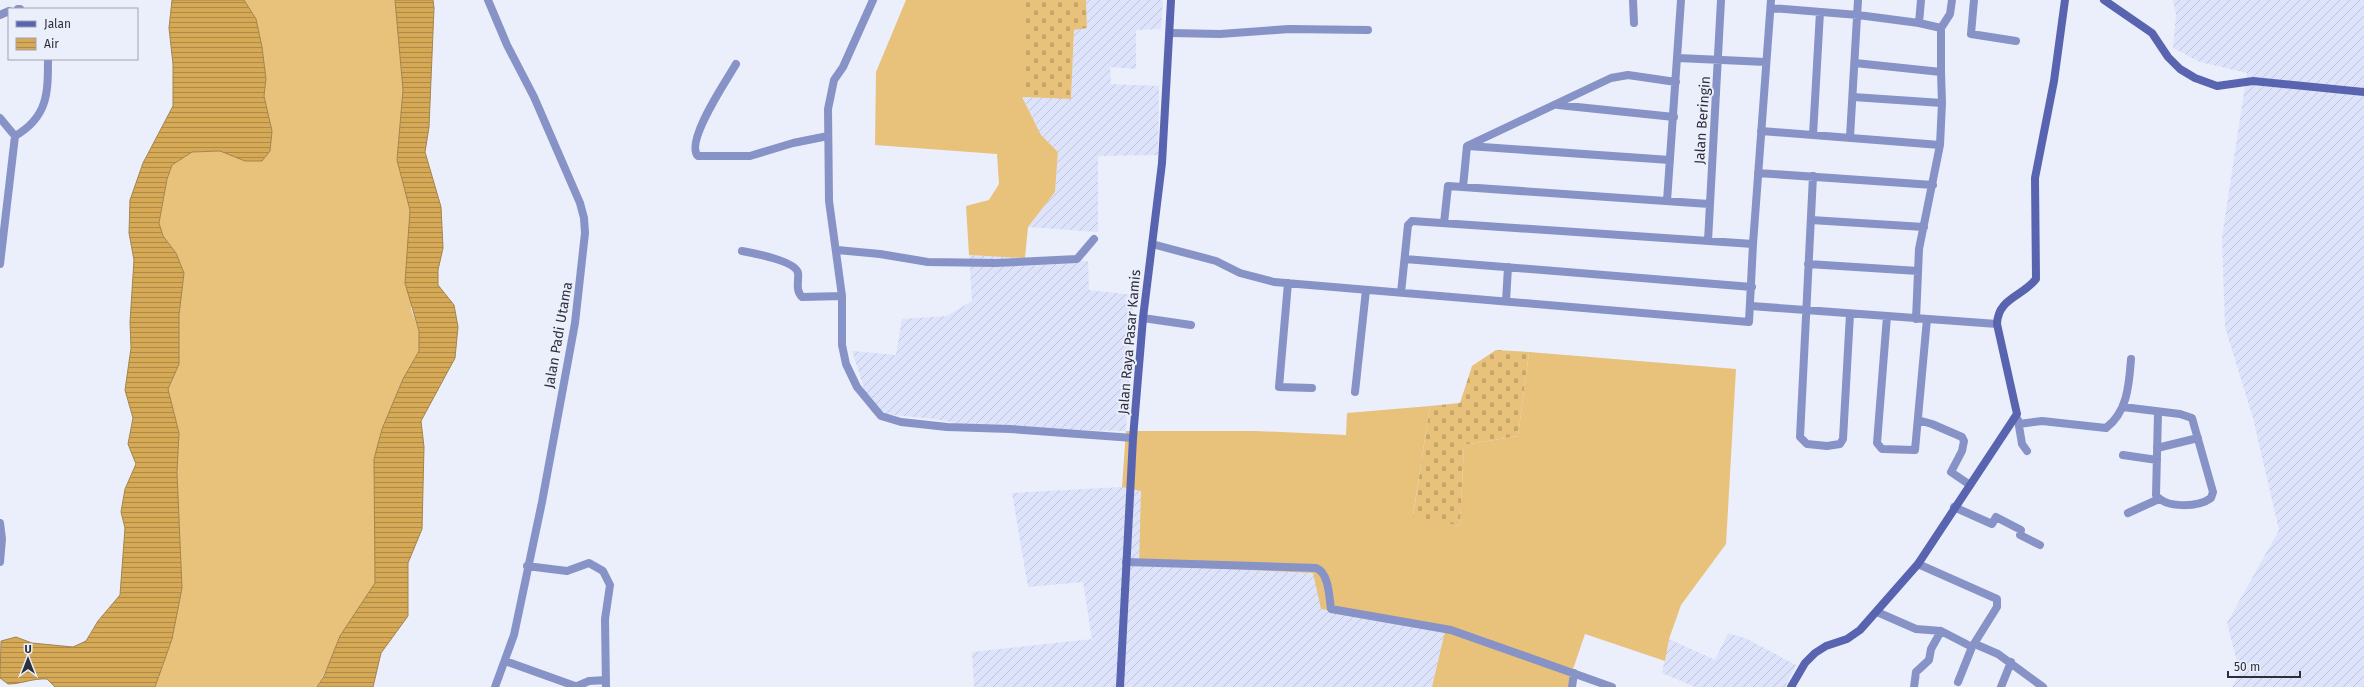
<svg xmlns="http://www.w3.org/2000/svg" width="2364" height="687" viewBox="0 0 2364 687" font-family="'Fira Sans',sans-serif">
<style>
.industrial{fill:url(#industrial-furrows)}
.grass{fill:#e8c17b}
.cemetery{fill:url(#cemetery-stones)}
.water{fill:url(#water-rules);stroke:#a3854e}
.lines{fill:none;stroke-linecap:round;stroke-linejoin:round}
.street{stroke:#8792c7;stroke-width:8}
.secondary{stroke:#5864af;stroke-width:8}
.labels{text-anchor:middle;stroke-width:4;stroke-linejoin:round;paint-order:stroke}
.street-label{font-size:14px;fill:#2d303c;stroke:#ebeefb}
</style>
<defs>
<pattern id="industrial-furrows" width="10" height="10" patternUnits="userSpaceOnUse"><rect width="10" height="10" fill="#dde3fa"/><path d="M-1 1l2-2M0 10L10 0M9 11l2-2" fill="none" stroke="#bec3d7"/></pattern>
<pattern id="cemetery-stones" width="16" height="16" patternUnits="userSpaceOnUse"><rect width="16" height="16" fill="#e8c17b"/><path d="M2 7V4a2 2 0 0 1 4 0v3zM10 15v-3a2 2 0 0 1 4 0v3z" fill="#c7a66b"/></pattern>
<pattern id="water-rules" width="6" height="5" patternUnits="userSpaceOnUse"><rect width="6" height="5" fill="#d5a955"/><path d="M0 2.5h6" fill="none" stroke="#ad8a48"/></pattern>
</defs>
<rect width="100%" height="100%" fill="#ebeefb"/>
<!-- industrial -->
<path class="industrial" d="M1086,0H1163L1161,29L1136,30V69L1110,67L1111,84L1159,86L1158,155L1098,156V232L1028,227L1055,192L1058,152L1041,135L1022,97L1071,99L1074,30L1087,27Z
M2173,0H2364V687H2232L2240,673L2227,623L2279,530L2253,418L2225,327L2222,237L2247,73L2200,62L2173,48L2176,14Z
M969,255L1088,261L1089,290L1134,295L1126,431L983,428L935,419L872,413L852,351L896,355L902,319L947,316L972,301Z
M1122,487L1142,491L1139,565L1313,573L1445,631L1432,687H974L972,652L1092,639L1083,582L1028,587L1012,493Z
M1728,633L1747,639L1796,665L1785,687H1695L1662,673L1669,639L1715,660Z"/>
<!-- grass -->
<path class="grass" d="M244,0H395L403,90L397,160L410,210L411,309L419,331V351L403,379L382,429L374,459L375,583L358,609L317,687H155L172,639L182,588L177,472L179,433L168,389L179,364V315L184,273L176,253L163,236L159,223L167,179L172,165L191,152L220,151L245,161H262L272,131L264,96L266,79L262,47Z
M906,0H1022V97L1041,135L1058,152L1055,192L1028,227L1025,258L969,255L966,206L989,200L999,184L997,154L875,145L876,72Z
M1529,352L1736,369L1726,544L1681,605L1669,639L1665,661L1585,634L1571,675L1570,687H1432L1445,631L1321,609L1313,573L1139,565L1141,491L1122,487L1126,431H1256L1346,435L1347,413L1430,406L1413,515L1460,526L1464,445L1518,436Z"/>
<!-- cemetery -->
<path class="cemetery" d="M1022,0H1086L1087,28L1074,30L1071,99L1022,97Z
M1496,350L1529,352L1518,436L1464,445L1460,526L1413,516L1430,406L1460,403L1472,366Z"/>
<!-- water -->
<path class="water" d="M172,0H244L256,19L262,47L266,79L264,96L272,131L270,151L262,161H245L220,151L192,152L172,165L167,179L159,223L163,236L176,253L184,273L179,315V364L168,389L179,433L177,472L182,588L172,639L155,687H55L47,679C33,678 22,684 8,684L0,678L1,641L16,637L32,643L73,647L86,641L98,621L120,595L125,528L121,512L125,489L136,464L128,444L133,418L125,390L131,348L130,322L134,260L129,233L130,200L143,163L173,106V64L169,28Z
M395,0H433L434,8L429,127L425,152L441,207L443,248L438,270V285L454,305L458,327L455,358L421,421L424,447L422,529L408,563V616L381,653L373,687H317L324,676L340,636L375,583L374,459L382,429L403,379L419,351V331L405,283L410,210L397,160L403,90Z"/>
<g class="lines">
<!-- street -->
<path class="street" d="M488,0L507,45L534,97L580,203L584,218L585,233L575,323L542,502L514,635L495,687
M873,0L843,67L834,80L828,109L829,201L842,296V345L846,364L857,387L881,416L901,422L947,427L1010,429L1133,438
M1633,0L1634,23
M1974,0L1971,34L2016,41
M1771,8L1858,15L1919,23L1921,0
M18,9H20
M0,15L9,11
M1919,23L1941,28
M1170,33L1220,34L1289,29L1368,30
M1678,58L1766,62
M1855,63L1941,72L1942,103L1940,145L1919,249L1916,319
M736,64C728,78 684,142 698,156H750L793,143L828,136
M1941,72V28L1950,14L1952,0
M1853,97L1942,103
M1558,105L1674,117
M0,118L15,136L0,264
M1761,131L1940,145
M1813,135L1820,12
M15,136C48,117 48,93 48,59
M1850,137L1858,0
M1468,146L1670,160
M1758,173L1933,185
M1813,176L1800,437L1807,444L1827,446L1840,444L1843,439L1850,314
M1463,187L1467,146L1611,78L1628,75L1676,82
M1667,201L1681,0
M1811,220L1924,227
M1444,223L1448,186L1709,204
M1708,241L1721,0
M1152,244L1216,261L1240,273L1274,282L1749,322L1753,244L1771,0
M837,250L880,254L928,262L996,263L1077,259L1094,239
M742,251C753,253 796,261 798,273C799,281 795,290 802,297L842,296
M1405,259L1752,287
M1808,264L1918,271
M1288,283L1279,387L1312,388
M1401,293L1408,225L1412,221L1753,244
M1506,301L1508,267
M1751,306L1997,324
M1887,316L1877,443L1882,449L1915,450L1927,319
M1143,318L1191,325
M1355,392L1366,290
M2123,407L2180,414L2192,418L2213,492L2211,498C2199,507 2166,509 2156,495L2158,413
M1918,420L1932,424L1962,437L1964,441L1962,451L1951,472L1970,485
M2018,420L2022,444L2027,451
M2019,424L2042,421L2106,428C2128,411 2129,384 2131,359
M2157,448L2198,438
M2123,455L2157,460
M1954,507L1992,524L1996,517L2021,530L2020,535L2040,545
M2128,513L2159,499
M0,523L2,539L0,562
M1126,562L1316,568C1329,573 1329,596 1331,609L1451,630L1612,687
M1918,564L1997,599V607L1972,647L1958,682
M527,566L567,571L589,563L603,571L610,585L605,619L606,687
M1877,612L1916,629L1941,631L1972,647
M1975,644L1998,654L2043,687
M505,661L575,686
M575,687L589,681L606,680
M1572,687L1574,673
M1914,687L1916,672L1929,660L1931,649L1941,631
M2001,687L2011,662"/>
<!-- secondary -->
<path class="secondary" d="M2104,0L2152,33L2168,57L2180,69L2195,78L2217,86L2253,81L2364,92
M1120,687L1133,438L1143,318L1162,163L1171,0
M1791,687L1805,663L1815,653L1826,646L1847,639L1860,630L1918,564L2017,414L1997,324C1998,298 2022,297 2036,279L2035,178L2054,81L2065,0"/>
</g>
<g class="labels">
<!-- street labels -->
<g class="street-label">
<text transform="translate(1702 120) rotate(-86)" y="5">Jalan Beringin</text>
<text transform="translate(558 335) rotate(-80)" y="5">Jalan Padi Utama</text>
<text transform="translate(1129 342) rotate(-85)" y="5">Jalan Raya Pasar Kamis</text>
</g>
</g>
<!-- legend -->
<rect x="8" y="8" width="130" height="52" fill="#ebeefb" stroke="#9fa2af"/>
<rect x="16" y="21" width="20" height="6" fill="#5864af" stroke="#9fa2af"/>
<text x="44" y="28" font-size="12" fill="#2d303c">Jalan</text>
<rect x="16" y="38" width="20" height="12" fill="url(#water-rules)" stroke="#9fa2af"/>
<text x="44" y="48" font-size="12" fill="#2d303c">Air</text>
<!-- north arrow -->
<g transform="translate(28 659)" stroke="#ebeefb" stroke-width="3" paint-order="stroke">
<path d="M0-3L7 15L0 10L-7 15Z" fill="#2d303c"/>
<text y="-6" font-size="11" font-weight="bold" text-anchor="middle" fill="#2d303c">U</text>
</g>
<!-- scale -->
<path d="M2228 671v6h72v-6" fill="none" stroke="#2d303c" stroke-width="2"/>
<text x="2234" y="671" font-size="12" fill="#2d303c" stroke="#ebeefb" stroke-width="3" paint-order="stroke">50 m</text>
</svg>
